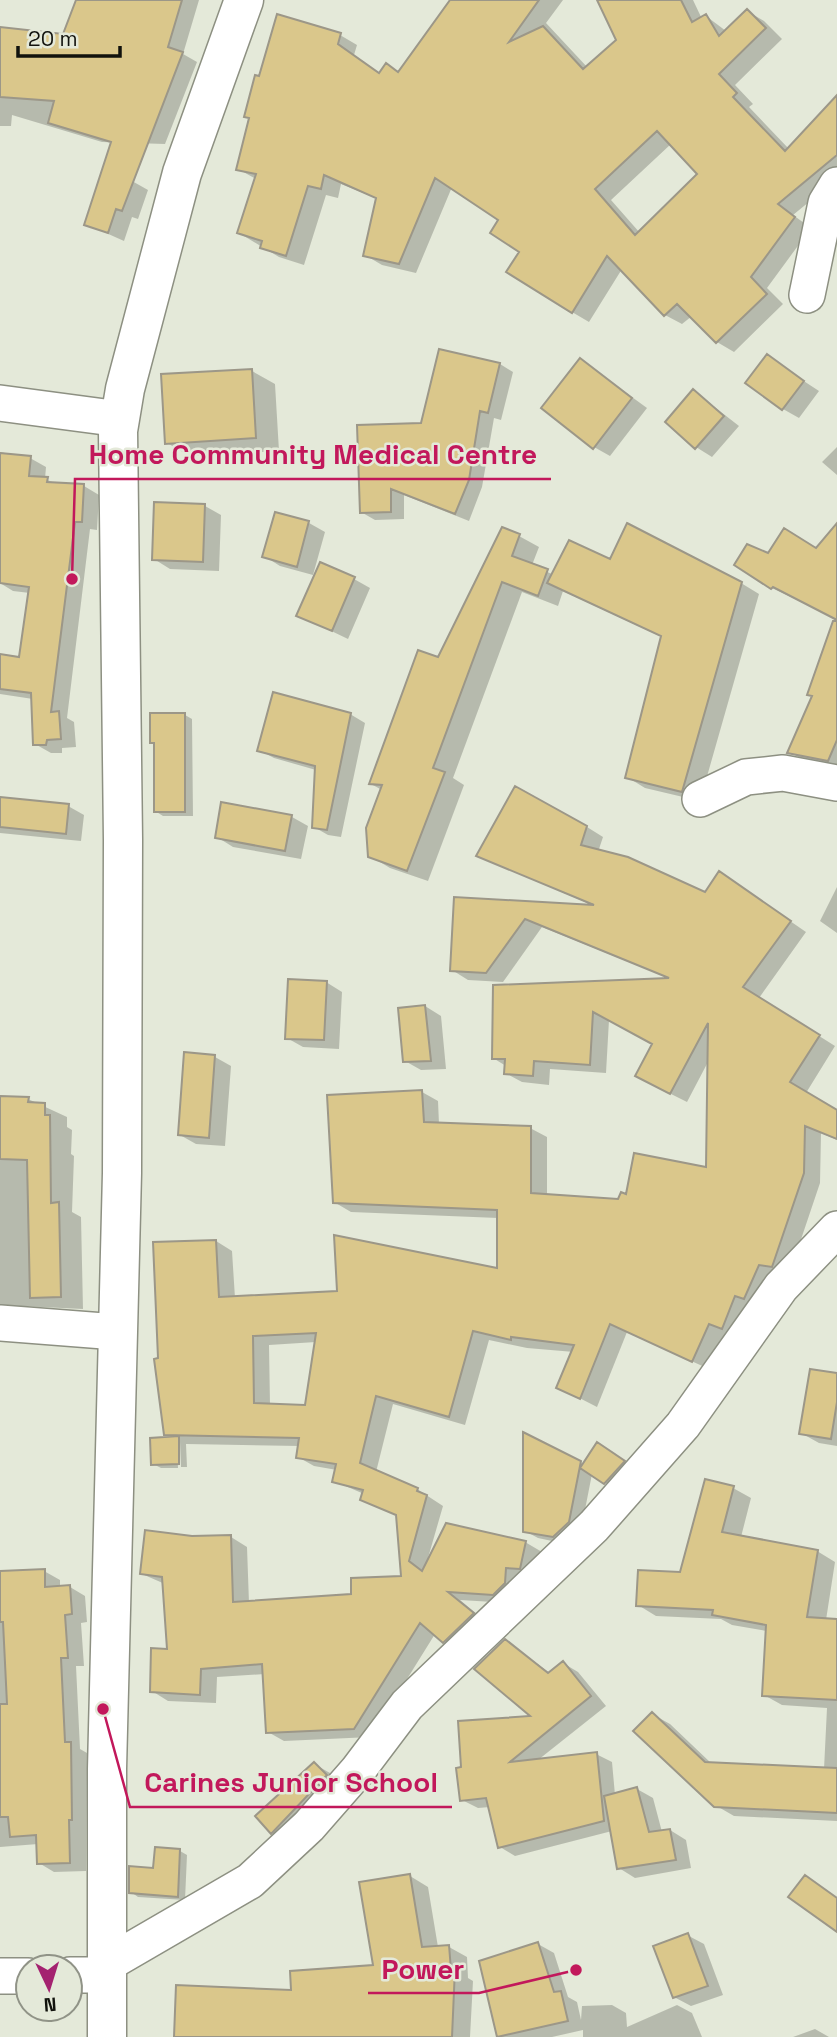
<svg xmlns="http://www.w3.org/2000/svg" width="837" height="2037" viewBox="0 0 837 2037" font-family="'Space Grotesk',sans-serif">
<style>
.shadow{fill:#0003;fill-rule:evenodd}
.building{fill:#dac78b;stroke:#9c9788;stroke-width:2;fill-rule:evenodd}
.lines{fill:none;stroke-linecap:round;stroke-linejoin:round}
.street-casing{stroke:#8d9082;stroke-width:38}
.secondary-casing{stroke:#8d9082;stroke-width:41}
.street{stroke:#fff;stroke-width:35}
.secondary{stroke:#fff;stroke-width:38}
.leader{fill:none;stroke:#c2185b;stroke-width:2.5}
.callout-dot{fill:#c2185b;stroke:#e4e9d9;stroke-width:2.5}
.callout-label{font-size:28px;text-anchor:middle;font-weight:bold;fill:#c2185b;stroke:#e4e9d9;stroke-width:5;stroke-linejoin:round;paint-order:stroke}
</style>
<rect width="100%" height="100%" fill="#e4e9d9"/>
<!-- shadow -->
<path class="shadow" d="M78,0H199L183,54L197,62L165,144L102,142L12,115L11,126H0V29L64,36Z
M452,0H563L546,23L588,68L618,40L602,0H693L702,19L706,16L726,31L747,11L764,21L782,39L735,85L753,104L749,107L789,149L837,109V179L793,215L811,228L767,288L783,304L734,352L717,342L692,316L682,324L665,315L622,269L589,322L572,312L521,252L500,220L452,187L416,273L382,265L365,255L378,199L341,184L338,198L326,195L304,265L279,257L239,233L256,179L238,169L250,119L246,116L260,78L340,35L357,45L354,55L380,74L386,65L400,73ZM671,144L699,174L640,233L611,200Z
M132,181L148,190L138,219L132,217L124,241L86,224Z
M441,351L500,364L513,372L501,420L494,418L482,487L469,521L404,495V519L375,520L361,512L422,425Z
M767,357L819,391L799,418L783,409Z
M581,360L647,408L610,456L594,447Z
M252,371L275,384L279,451L190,456L167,443Z
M694,391L739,426L712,457L696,447Z
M837,447V475L822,462Z
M0,452L30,458L46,467L45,479L57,484L84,486L99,495L97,530L90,529L67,718L74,722L76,747L62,748V753H51L35,744L33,699L0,694V656L20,659L30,593L13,591L0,583Z
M205,506L221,515L219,571L170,569L154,559Z
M276,514L309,523L325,532L313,575L280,566L264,556Z
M837,526V767L805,761L790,752L814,697L809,694L835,618L772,588L769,556L817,549Z
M519,536L539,547L532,565L554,575L611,561L741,583L759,594L700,801L645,788L627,777L662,637L563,591L558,606L522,592L453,778L464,785L428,881L390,868L370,856L382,790L371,784L439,659Z
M354,579L370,588L348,639L298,615Z
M350,714L365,723L341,837L328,835L314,827L316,770L274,758L259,750Z
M185,715L192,719L193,816H163L155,811L156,744L152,742Z
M0,799L68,806L84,815L81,841L0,833Z
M223,804L292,817L308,826L301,859L233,847L217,837Z
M587,827L603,837L598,852L705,894L720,873L806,932L759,998L835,1046L806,1093L837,1112V1140L821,1133L820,1183L789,1275L739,1337L726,1332L709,1369L627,1332L597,1407L558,1387L574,1352L527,1348L489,1340L465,1425L393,1404L376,1472L417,1489L443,1506L428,1558L525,1542L542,1552L510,1603L460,1600L489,1624L460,1651L435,1634L371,1737L284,1741L268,1732L265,1674L217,1677L216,1703L168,1701L152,1691L169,1650L165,1584L142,1574L192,1538L231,1537L247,1547L249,1603L353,1596L402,1578L398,1516L362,1499L364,1494L334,1481L337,1470L314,1466L298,1457L300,1446L186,1444L187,1467H181L180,1442H177L178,1468H161L153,1464L173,1438L166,1434L160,1360L216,1241L232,1251L235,1298L339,1293L498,1270V1218L351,1212L334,1202L422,1092L438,1101L439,1124L530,1128L547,1137V1196L619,1201L708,1169L709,1060L687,1102L653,1085L654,1044L609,1020L606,1073L550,1069L549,1085L522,1082L505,1073L506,1066L493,1058L495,987L671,979L542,927L503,982L468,980L452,970L456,899L594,906L479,856ZM316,1342L306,1406L270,1405L269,1345Z
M837,887V933L820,921Z
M326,982L342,992L339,1049L303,1047L287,1038Z
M425,1006L441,1016L446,1069L421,1070L405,1061Z
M215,1057L231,1066L225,1146L196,1144L180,1135Z
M0,1098L28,1099L67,1117V1127L72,1130L71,1154L74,1156L72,1212L81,1217L83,1309L0,1305Z
M837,1375V1446L819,1443L801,1433Z
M525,1435L584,1465L605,1449L631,1466L613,1487L592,1474L581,1530L566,1544L538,1538L525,1531Z
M733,1488L751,1498L741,1537L817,1551L835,1562L826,1620L837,1621V1821L734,1816L715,1805L652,1714L670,1724L712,1764L824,1769L827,1708L782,1705L764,1695L767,1631L732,1625L721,1619L656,1616L638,1605L681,1574Z
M44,1571L60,1580V1587H70L85,1596L87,1622L81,1623L84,1666H76L80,1749L87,1753L86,1871L54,1872L39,1863L38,1844L0,1847V1573Z
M506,1641L550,1673L563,1663L578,1672L606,1706L538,1760L596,1754L612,1762L615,1795L637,1789L653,1798L662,1832L670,1830L686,1840L691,1868L635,1878L619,1868L612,1831L515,1856L500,1847L490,1807L478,1808L462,1800L534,1717Z
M314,1764L330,1773L342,1785L288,1842L272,1833Z
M180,1851L187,1855L185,1900L138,1897L131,1892Z
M410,1876L428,1887L438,1947H449L467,1957L468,1978L473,1981L470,2037H175L293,1992L375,1967Z
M687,1935L704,1944L723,1995L691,2006L674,1997Z
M538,1944L554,1953L568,1997L577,2002L581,2020L582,2006L612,2005L626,2013L627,2027L677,2005L692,2013L702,2037H583V2030L552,2037H500Z
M815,2029L829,2037H793Z"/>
<!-- building -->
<path class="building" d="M76,0H182L168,47L183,52L122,211L116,209L108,233L84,225L111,142L48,123L54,101L0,97V27L63,34Z
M450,0H539L509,42L543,26L583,69L616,40L597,0H681L692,22L706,14L719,36L747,9L766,28L719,74L737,93L733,97L785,151L837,95V155L778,204L795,217L751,277L767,294L716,343L677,304L664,316L607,256L572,313L506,272L519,252L490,233L498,220L435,178L399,264L363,256L376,198L324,175L321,189L308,186L286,256L260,248L262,241L237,233L256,174L236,170L249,118L244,117L255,75L259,76L277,14L341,33L338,44L379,73L386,63L398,72ZM657,131L697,174L635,235L595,189Z
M439,349L500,363L488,413L480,411L469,480L455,514L391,489V512L360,513L357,425L421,423Z
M767,354L804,381L782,410L745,383Z
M580,358L632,398L593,449L541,408Z
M252,369L256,438L165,444L161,374Z
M693,389L724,416L695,449L665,422Z
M0,453L31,456L29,476L48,477L47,482L84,484L82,522H75L51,712L59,711L61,739L47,740L46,745H33L31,693L0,689V654L19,657L29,587L0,583Z
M154,502L205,504L203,562L152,560Z
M275,512L309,521L297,567L262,557Z
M627,523L742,582L682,792L625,778L661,636L547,583L569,540L610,559Z
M837,523V620L773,587L771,589L734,565L747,544L768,553L784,528L816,548Z
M502,527L520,534L512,556L548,569L538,596L502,582L433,768L445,772L407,871L368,857L366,828L382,785L369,784L418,650L438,657Z
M320,562L355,577L332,631L296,616Z
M833,621H837V740L828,761L787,753L812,696L807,695Z
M273,692L351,713L327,830L312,828L315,766L257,751Z
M150,713H185V812H154V743H150Z
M515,786L587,826L581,845L628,857L705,892L719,871L791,921L743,987L820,1035L790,1082L837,1110V1139L805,1126L804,1173L772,1267L759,1265L744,1299L735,1296L722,1329L709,1324L692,1362L610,1324L580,1399L556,1388L574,1345L511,1337V1340L473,1331L449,1417L376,1396L360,1463L418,1488L417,1491L427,1495L409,1561L422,1571L446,1523L526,1541L520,1569L506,1568L505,1583L493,1595L448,1592L474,1613L443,1643L420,1623L354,1729L266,1733L262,1664L201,1669L200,1695L150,1692L151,1648L167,1649L162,1577L140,1574L145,1530L192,1536L231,1535L233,1602L351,1594V1578L401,1576L396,1515L360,1500L363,1490L332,1482L336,1464L296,1458L299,1438L164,1435L154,1359L158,1358L153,1242L216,1240L219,1297L337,1291L334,1235L497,1268V1210L333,1203L327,1095L422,1090L424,1122L531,1126V1193L618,1199L621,1192L626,1194L634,1153L706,1167L708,1023L670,1094L635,1076L652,1044L593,1012L590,1065L534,1061L533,1076L504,1074L505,1059H492L493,985L669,978L525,919L486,973L450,971L454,897L594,905L476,856ZM316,1333L305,1405L254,1403L253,1336Z
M0,797L69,804L66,834L0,827Z
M221,802L292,815L285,851L215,838Z
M288,979L327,981L324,1040L285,1039Z
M425,1005L431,1061L403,1062L398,1008Z
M184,1052L215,1055L209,1138L178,1135Z
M0,1096L29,1097L28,1102L45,1103V1115H50L51,1203L59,1202L61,1297L30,1298L27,1160L0,1159Z
M810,1369L837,1373V1402L831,1439L799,1434Z
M523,1432L581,1461L569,1522L553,1537L523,1532Z
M179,1436V1464L151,1465L150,1438Z
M597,1442L625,1461L604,1484L580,1468Z
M705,1479L734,1486L722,1532L818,1550L807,1617L837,1619V1700L762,1696L766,1625L712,1615L713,1610L636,1606L638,1570L680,1572Z
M45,1569V1587L70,1585L72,1614L65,1615L68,1658H61L65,1742H71L72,1820H69L70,1863L37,1864L36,1835L10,1837L8,1817H0V1704H7L3,1622H0V1571Z
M505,1639L548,1673L563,1661L591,1696L510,1762L597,1752L604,1821L498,1848L486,1798L460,1801L456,1768L461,1767L458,1721L530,1716L474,1669Z
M652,1712L705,1762L837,1768V1813L714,1807L633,1731Z
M314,1762L327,1775L271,1834L255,1816Z
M637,1787L649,1832L670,1829L676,1860L617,1869L604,1796Z
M155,1847L180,1849L178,1897L129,1893V1866L153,1868Z
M410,1874L422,1947L449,1945L451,1970L455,1968L452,2037H174L176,1985L291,1990L290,1971L373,1965L359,1882Z
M805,1875L837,1898V1932L788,1897Z
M688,1933L708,1986L673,1998L653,1946Z
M538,1942L554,1992L561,1991L568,2021L497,2037L479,1961Z"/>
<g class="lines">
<!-- street casing -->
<g class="street-casing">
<path id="street" d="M807,295L826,203L837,185
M0,403L120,419
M700,799L746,777L783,773L837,783
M0,1323L117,1332
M107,1964L250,1881L309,1826L358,1770L407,1705L594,1526L683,1425L781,1287L837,1229
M70,1975H107
M0,1976H28"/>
</g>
<!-- secondary casing -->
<g class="secondary-casing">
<path id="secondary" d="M107,2037V1769L122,1173L123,840L118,431L125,389L182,173L244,0"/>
</g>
<!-- street -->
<use href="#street" class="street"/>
<!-- secondary -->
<use href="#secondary" class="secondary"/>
</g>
<!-- callouts -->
<path class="leader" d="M72 579L75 479H551M103 1709L130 1807H452M576 1970L479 1993H368"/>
<g class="callout-dot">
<circle cx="72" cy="579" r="7"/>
<circle cx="103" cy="1709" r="7"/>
<circle cx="576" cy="1970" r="7"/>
</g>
<g class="callout-label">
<text x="313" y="464">Home Community Medical Centre</text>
<text x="291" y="1792">Carines Junior School</text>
<text x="423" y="1979">Power</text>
</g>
<!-- north arrow -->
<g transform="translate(49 1988) rotate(176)"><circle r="33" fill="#e4e9d9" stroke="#909387" stroke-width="2"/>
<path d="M0-5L12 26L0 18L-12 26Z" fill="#a42270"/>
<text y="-10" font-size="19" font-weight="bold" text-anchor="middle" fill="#11120d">N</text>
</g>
<!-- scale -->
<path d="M18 46v10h102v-10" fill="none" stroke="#11120d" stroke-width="3.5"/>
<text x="28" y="46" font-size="21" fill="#11120d" stroke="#e4e9d9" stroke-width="5" paint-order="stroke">20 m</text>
</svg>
